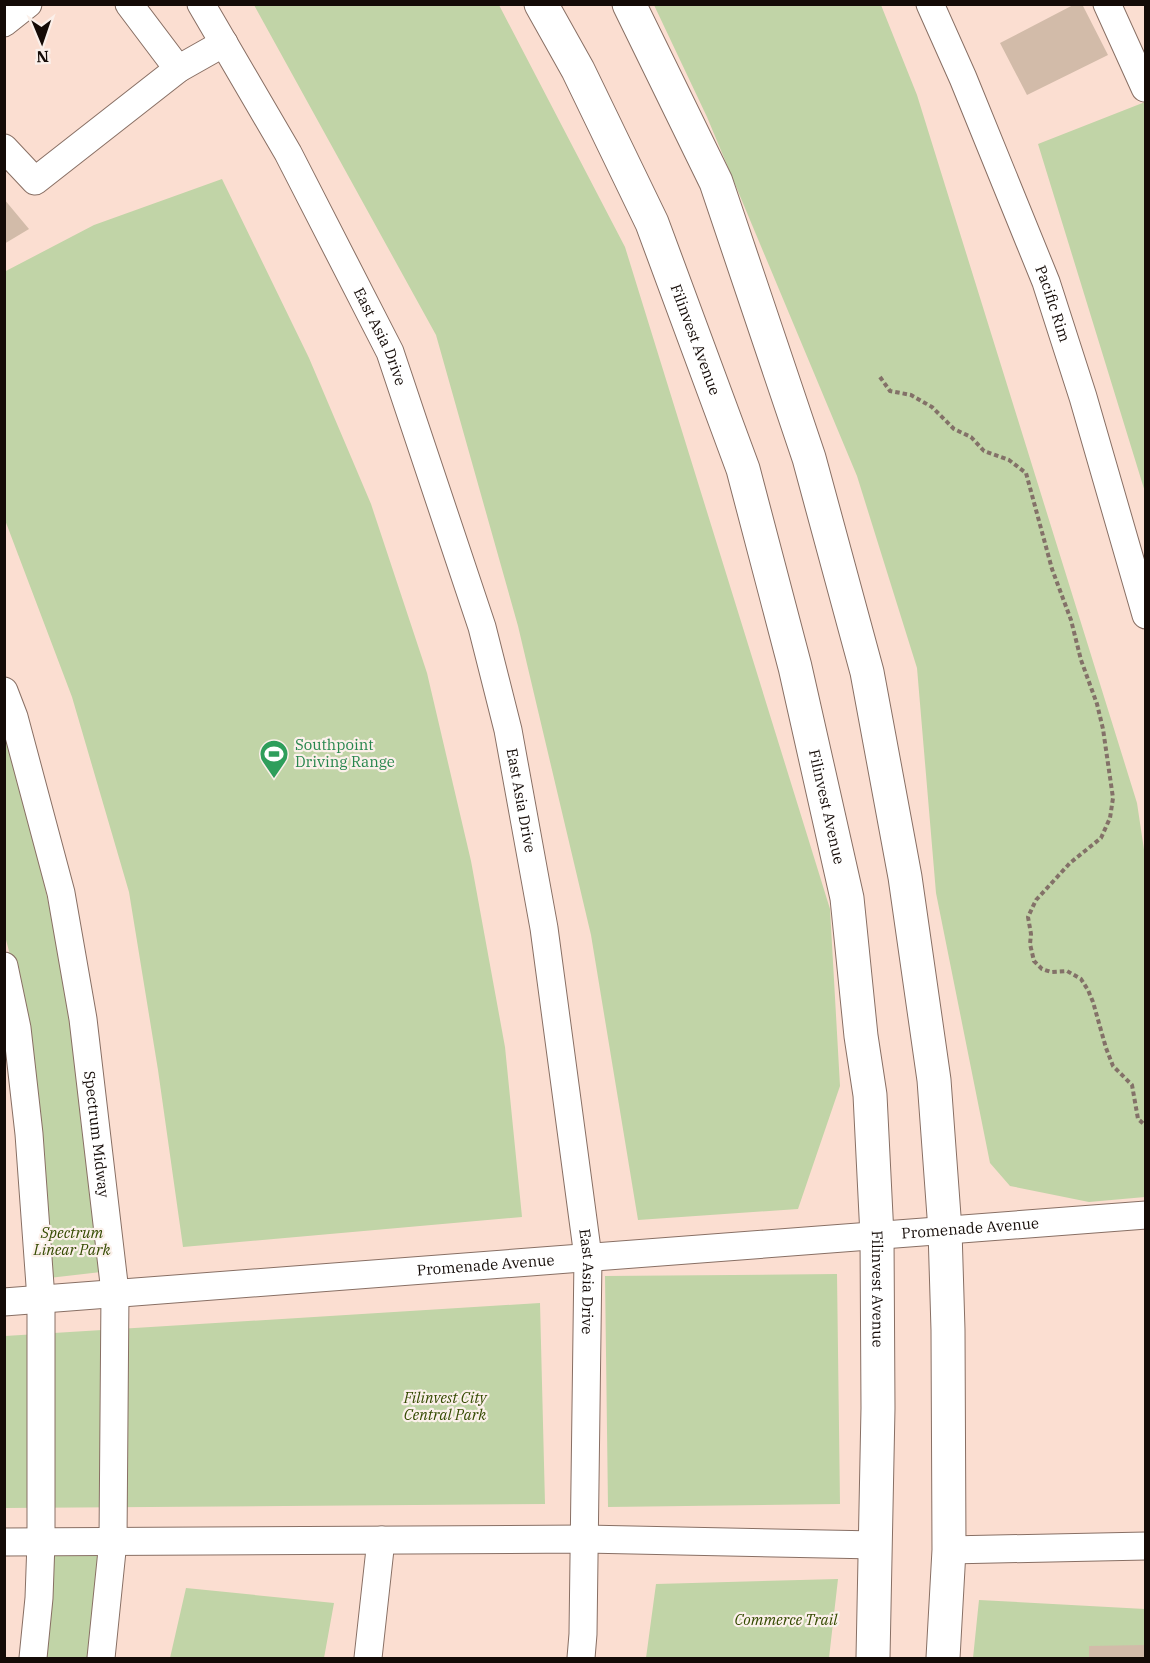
<svg xmlns="http://www.w3.org/2000/svg" width="1150" height="1663" viewBox="0 0 1150 1663" font-family="'IBM Plex Serif',serif">
<style>
.green{fill:#c1d4a7}
.building{fill:#d2bba9}
.lines{fill:none;stroke-linecap:round;stroke-linejoin:round}
.minor-casing{stroke:#886f64;stroke-width:29}
.major-casing{stroke:#886f64;stroke-width:35}
.path{stroke:#837168;stroke-width:4;stroke-dasharray:4.5 3;stroke-linecap:butt}
.minor{stroke:#fff;stroke-width:27}
.major{stroke:#fff;stroke-width:33}
.labels{text-anchor:middle;stroke-width:4.5;stroke-linejoin:round;paint-order:stroke}
.street-label{font-size:15px;fill:#140b07;stroke:#fbf0ea}
.leisure-label{font-size:15px;fill:#27864d;stroke:#fbf0ea;text-anchor:start}
.park-label{font-size:15px;font-style:italic;fill:#344a00;stroke:#fbf0ea}
</style>
<rect width="100%" height="100%" fill="#fbded1"/>
<!-- green -->
<path class="green" d="M254,5H499L625,247L830,909L840,1086L798,1209L638,1220L591,935L518,626L436,335Z
M654,5H881L917,95L1137,803L1146,863L1145,1197L1089,1202L1010,1186L990,1163L936,893L917,668L857,476L707,117Z
M1145,102V492L1038,144Z
M222,179L309,358L371,504L427,673L471,861L505,1047L522,1217L183,1247L158,1070L129,892L72,697L5,520L4,272L94,225Z
M4,732L21,780L63,969L84,1104L101,1272L49,1278L15,974L5,936Z
M837,1274L840,1504L608,1507L605,1276Z
M540,1303L545,1504L5,1508V1336Z
M50,1551L102,1556L90,1658H42Z
M838,1579L829,1658H646L656,1584Z
M186,1588L334,1603L324,1658H170Z
M979,1600L1145,1609V1658H973Z"/>
<!-- building -->
<path class="building" d="M1075,4H1082L1108,55L1027,95L1000,43Z
M4,199L29,229L4,244Z
M1146,1645V1658H1089V1646Z"/>
<g class="lines">
<!-- minor casing -->
<g class="minor-casing">
<g id="minor">
<path d="M129,4L178,69"/>
<path id="s1" d="M201,4L288,153L390,352L482,627L508,730L544,928L588,1257L583,1634L581,1658"/>
<path id="s2" d="M930,4L963,78L1046,282L1083,397L1146,615"/>
<path d="M1107,4L1145,88"/>
<path d="M4,23L28,4"/>
<path d="M4,148L35,181L178,69L224,43"/>
<path id="s3" d="M4,691L14,717L61,893L83,1019L115,1292L113,1541L101,1658"/>
<path d="M4,966L17,1028L29,1134L41,1299V1542L39,1598L33,1658"/>
<path id="s4" d="M4,1302L1146,1215"/>
<path d="M4,1542L585,1539L876,1545"/>
<path d="M949,1550L1146,1546"/>
<path d="M368,1658L381,1540"/>
</g>
</g>
<!-- major casing -->
<g class="major-casing">
<g id="major">
<path id="s5" d="M541,4L578,70L652,223L743,469L795,667L847,898L861,1036L870,1095L877,1236L878,1408L873,1658"/>
<path d="M629,4L716,182L809,458L867,672L905,877L934,1080L945,1230L948,1330L949,1550L943,1658"/>
</g>
</g>
<!-- path -->
<path class="path" d="M880,377L890,391L911,395L932,407L954,429L971,437L984,451L1009,460L1026,473L1052,569L1071,620L1081,660L1097,704L1103,729L1113,798L1110,818L1101,838L1070,863L1036,900L1028,917L1031,934L1030,944L1034,961L1042,969L1051,972L1067,971L1081,979L1088,990L1093,1002L1106,1048L1113,1066L1132,1085L1138,1119L1146,1126"/>
<!-- minor -->
<use href="#minor" class="minor"/>
<!-- major -->
<use href="#major" class="major"/>
</g>
<!-- icons -->
<defs>
<g id="stadium-pin" transform="scale(1.5)"><path d="M0 17L-7.5 6A9.5 9.5 0 1 1 7.5 6Z" fill="#2e9e5b" stroke="#fbf0ea"/><path d="M0-5a6.5 5 0 1 0 0 10a6.5 5 0 1 0 0-10ZM-3.5-1.8h7v3.6h-7Z" fill="#fff"/></g>
</defs>
<g fill-rule="evenodd">
<use href="#stadium-pin" x="274" y="754"/>
</g>
<g class="labels">
<!-- street labels -->
<g class="street-label">
<text dy="5" stroke="none"><textPath href="#s2" startOffset="324">Pacific Rim</textPath></text>
<text dy="5" stroke="none"><textPath href="#s1" startOffset="378">East Asia Drive</textPath></text>
<text dy="5" stroke="none"><textPath href="#s5" startOffset="370">Filinvest Avenue</textPath></text>
<text dy="5" stroke="none"><textPath href="#s1" startOffset="864">East Asia Drive</textPath></text>
<text dy="5" stroke="none"><textPath href="#s5" startOffset="856">Filinvest Avenue</textPath></text>
<text dy="5" stroke="none"><textPath href="#s3" startOffset="454">Spectrum Midway</textPath></text>
<text dy="5" stroke="none"><textPath href="#s4" startOffset="969">Promenade Avenue</textPath></text>
<text dy="5" stroke="none"><textPath href="#s4" startOffset="483">Promenade Avenue</textPath></text>
<text dy="5" stroke="none"><textPath href="#s1" startOffset="1350">East Asia Drive</textPath></text>
<text dy="5" stroke="none"><textPath href="#s5" startOffset="1342">Filinvest Avenue</textPath></text>
</g>
<!-- leisure labels -->
<g class="leisure-label">
<text x="295" y="750">Southpoint<tspan x="295" dy="17">Driving Range</tspan></text>
</g>
<!-- park labels -->
<g class="park-label">
<text x="72" y="1238">Spectrum<tspan x="72" dy="17">Linear Park</tspan></text>
<text x="445" y="1403">Filinvest City<tspan x="445" dy="17">Central Park</tspan></text>
<text x="786" y="1625">Commerce Trail</text>
</g>
</g>
<!-- border -->
<rect width="1150" height="1663" fill="none" stroke="#140b07" stroke-width="12"/>
<!-- north arrow -->
<g transform="translate(42 42) rotate(178)" stroke="#fbf0ea" stroke-width="4.5" paint-order="stroke">
<path d="M0-4.5L10 22L0 15L-10 22Z" fill="#140b07"/>
<text y="-9" font-size="16" font-weight="bold" text-anchor="middle" fill="#140b07">N</text>
</g>
</svg>
